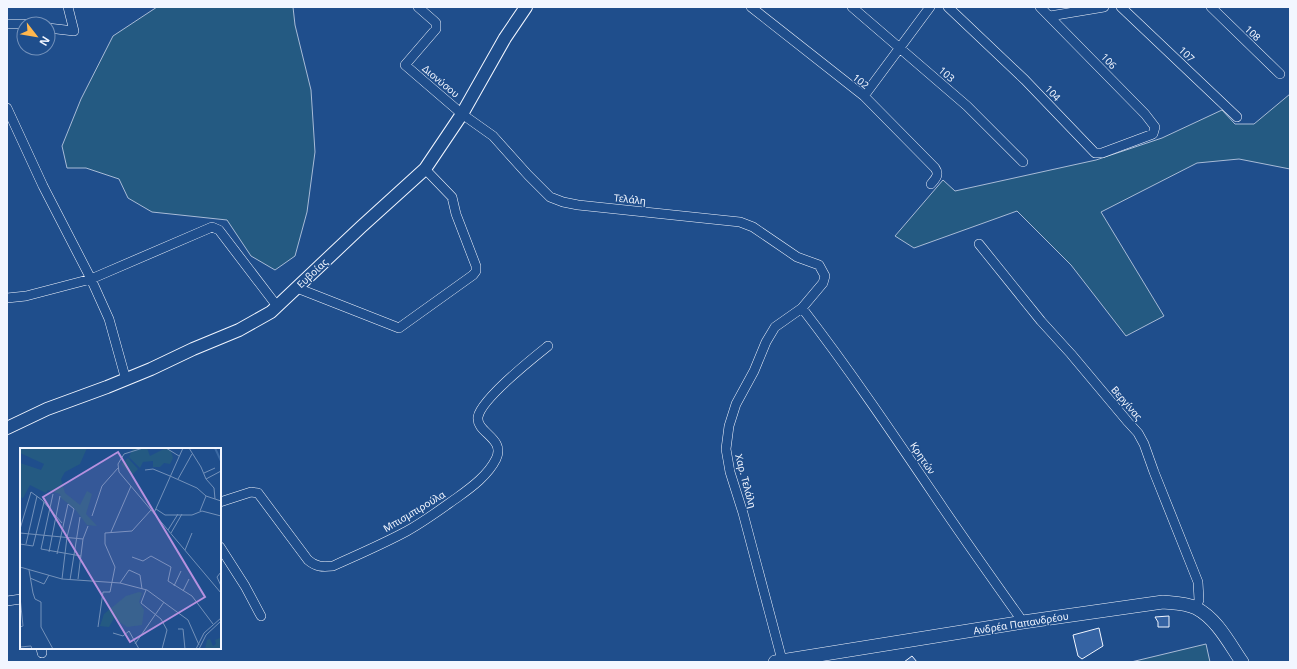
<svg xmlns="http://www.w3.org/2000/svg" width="1297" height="669" viewBox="0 0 1297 669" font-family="'Noto Sans',sans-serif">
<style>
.green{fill:#245a82;stroke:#a8bbd7}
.building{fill:#3563a3;stroke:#f2f6ff}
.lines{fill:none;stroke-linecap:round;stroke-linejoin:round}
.minor-casing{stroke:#f2f6ff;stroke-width:10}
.tertiary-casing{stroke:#f2f6ff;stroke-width:14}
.secondary-casing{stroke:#f2f6ff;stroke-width:14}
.minor{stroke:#1f4e8c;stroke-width:9}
.tertiary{stroke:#1f4e8c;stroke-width:12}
.secondary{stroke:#1f4e8c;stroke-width:13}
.labels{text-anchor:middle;stroke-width:3;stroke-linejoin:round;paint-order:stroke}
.street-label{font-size:10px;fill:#f2f6ff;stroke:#1f4e8c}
.inset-river{fill:none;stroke:#3b69a3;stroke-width:2}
.inset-road{fill:none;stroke:#7391ba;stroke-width:1}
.view{fill:#b691df;fill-opacity:0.15;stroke:#b691df;stroke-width:2}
.inset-edge{fill:none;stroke:#f2f6ff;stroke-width:2}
</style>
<rect width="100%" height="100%" fill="#1f4e8c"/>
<!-- green -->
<path class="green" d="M157,7H293L295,25L311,90L315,152L307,212L295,256L275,270L251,256L227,220L152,212L128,198L119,179L86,168H67L62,146L81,99L113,36Z
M1290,94V169L1239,159L1197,163L1101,212L1164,316L1126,336L1071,265L1017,211L914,248L895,236L943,180L955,191L1096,160L1162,138L1222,110L1235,124H1254Z
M1206,644L1210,662H1131Z"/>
<!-- building -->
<path class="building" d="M1169,616V627H1158V622L1155,617Z
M1099,628L1103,646L1082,659L1078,656L1073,635Z
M912,656L917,662H904Z"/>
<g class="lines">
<!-- minor casing -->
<g class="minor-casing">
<path id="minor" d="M418,7L434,21L436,23V29L405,65L462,114L493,136L528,175L550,197L563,202L578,205L740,222L753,227L797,257L819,265L825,276L823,283L802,308L775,327L766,342L754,371L736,404L729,426L726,449L730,472L743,513L782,660
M751,7L864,96L935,168C940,175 935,179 931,184
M852,7L967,106L1023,162
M948,7L1025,80L1095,153H1102L1153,134L1155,127L1145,114L1040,7
M1121,7L1237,117
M1211,7L1280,74
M1050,16L1104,7
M7,24H24
M48,28L74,31L68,7
M864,96L930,7
M7,108L43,186L91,279L109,319L126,380
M979,244L1041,321L1071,354L1128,422L1138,433L1144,444L1154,472L1198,582L1199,600L1196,608
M297,288L399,328L473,275L476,271V266L456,214L452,197L425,169
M7,298L26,296L91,279L212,227L219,230L277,306
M802,308C852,373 897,440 943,508C969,546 996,584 1023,622
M220,502L251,492L258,493L308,560C316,567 322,567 333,566C357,555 383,544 407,531C425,521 441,509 458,497C472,487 488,475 496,459C506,438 476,433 478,417C481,399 533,358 548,346
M220,547L245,586L261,616
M7,601L21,599
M41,648L42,653"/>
</g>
<!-- tertiary casing -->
<g class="tertiary-casing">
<path id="tertiary" d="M7,428L47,409L107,387L151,369L193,349L239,330L271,312L361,227L425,169L462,114L505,38L526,7"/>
</g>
<!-- secondary casing -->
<g class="secondary-casing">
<path id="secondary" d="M775,662L1023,622L1163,602C1174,603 1186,603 1196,608C1217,619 1229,643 1242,662"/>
</g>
<!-- minor -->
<use href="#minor" class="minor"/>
<!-- tertiary -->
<use href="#tertiary" class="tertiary"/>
<!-- secondary -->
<use href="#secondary" class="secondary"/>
</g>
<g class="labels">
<!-- street labels -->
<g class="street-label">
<text transform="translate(1253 33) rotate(44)" y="4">108</text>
<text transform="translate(1187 54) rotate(43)" y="4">107</text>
<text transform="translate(1109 61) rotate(46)" y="4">106</text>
<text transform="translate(947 74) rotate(40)" y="4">103</text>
<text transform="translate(441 81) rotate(40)" y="4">Διονύσου</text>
<text transform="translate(861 81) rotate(39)" y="4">102</text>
<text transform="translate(1053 93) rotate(46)" y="4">104</text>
<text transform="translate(630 199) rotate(6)" y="4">Τελάλη</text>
<text transform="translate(312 273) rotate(-43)" y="4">Ευβοίας</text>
<text transform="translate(1127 403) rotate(49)" y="4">Βεργίνας</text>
<text transform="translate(923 458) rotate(56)" y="4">Κρητών</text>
<text transform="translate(746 481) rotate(75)" y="4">Χαρ. Τελάλη</text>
<text transform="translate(414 511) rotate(-31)" y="4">Μπισμπιρούλα</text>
<text transform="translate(1021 623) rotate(-9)" y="4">Ανδρέα Παπανδρέου</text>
</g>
</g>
<!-- overview -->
<g transform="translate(20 448)">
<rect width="201" height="201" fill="#1f4e8c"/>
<path d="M0,0H67L60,16L45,24L41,31L45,45L60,57L67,43L72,46L66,66L77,78L67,77L55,61L41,50L40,46L28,42L26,45L10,37L3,50L0,49V15L21,22L24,16L0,5ZM113,0H127L130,8L146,0L151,3L153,10L150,16L144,15L140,19H133V13L123,14L120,20L109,9ZM108,10L118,21L112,27L101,16ZM119,144L122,145L119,154L124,162L122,177L107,179L94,170L89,179L80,178L84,166L106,148ZM200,190L201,201H185L187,192L190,191L193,198L196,196L195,192Z" fill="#245a82"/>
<path class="inset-river" d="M195,0L201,13"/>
<path class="inset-road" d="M123,0L104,6L98,16L99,24L201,145M146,0L159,8M169,0L181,19L186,31L194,40L195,51M125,22L133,21L150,28L177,40L186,48L201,53M184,25L195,20M158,31L172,6M186,31L201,23M33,46L21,101L61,108M136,61L145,67H172L182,63L201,68M180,63L186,48M134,65L163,0M72,68L82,38L98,20M0,81L11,44L22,52L42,75M148,82L158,66M91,84L111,38M0,85L63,91M151,85L162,66M0,96L13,98L24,54M6,96L17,48M165,102L172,85M29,104L40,48M37,106L48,56L54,61L47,89L42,131M112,109L123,113L131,108L151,119L148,133L172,148L193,176M0,119L42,131L100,135L127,142L168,172L179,197M9,122L13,145L15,151L21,154V179L33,201M201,124L197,129L201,138M10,130L24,136L29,127M58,131L63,91L68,78M50,132L60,69M100,135L109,122L120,127L122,141M154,138L161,123M126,142L121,155L141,171L147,182L142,201M163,143L169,131M0,179L3,178L0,149M78,179L83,144H90L95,119L85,96V85L112,83L131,62M158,181H163L165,201M93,185L103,188L109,183L119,201M115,196L144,154M0,199L11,198L12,201M176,201L184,185L201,170M179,201L186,187L201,173"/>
<path class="view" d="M98,4L185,149L110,194L23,49Z"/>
<rect width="201" height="201" class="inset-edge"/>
</g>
<!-- border -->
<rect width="1297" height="669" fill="none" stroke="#f2f6ff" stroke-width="16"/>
<!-- north arrow -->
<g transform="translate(36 36) rotate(121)"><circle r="19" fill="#1f4e8c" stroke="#7391ba"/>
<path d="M0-3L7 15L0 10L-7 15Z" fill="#ffb74d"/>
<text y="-6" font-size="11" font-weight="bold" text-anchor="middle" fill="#f2f6ff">N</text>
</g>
</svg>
